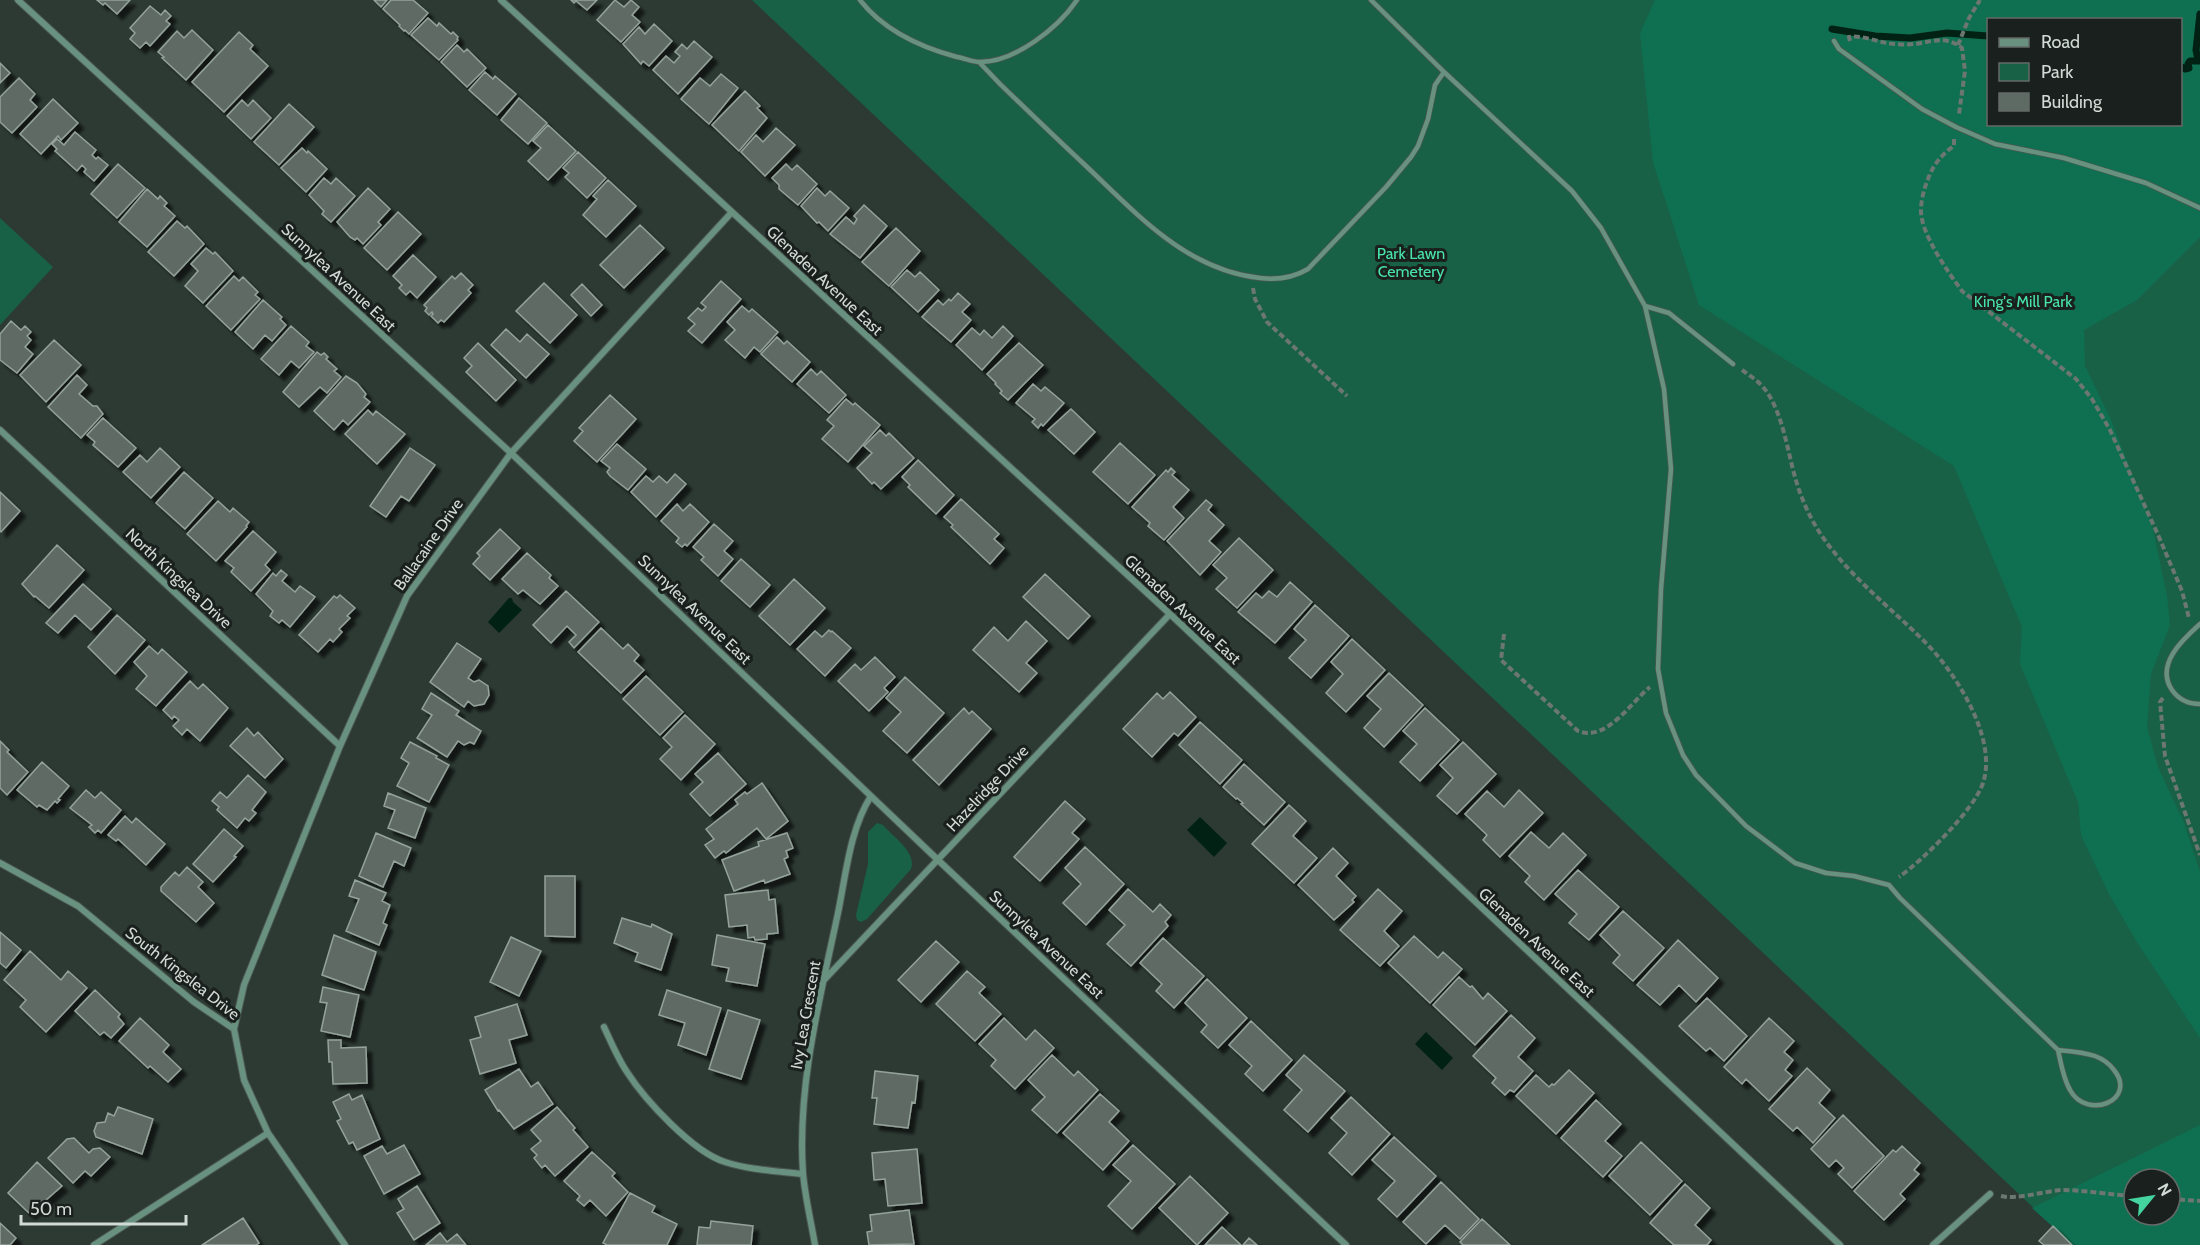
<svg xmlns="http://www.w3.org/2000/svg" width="2200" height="1245" viewBox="0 0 2200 1245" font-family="Cabin,sans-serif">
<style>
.green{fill:#186147;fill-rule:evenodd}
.forest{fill:#0f7051;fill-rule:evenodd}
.water{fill:#002114}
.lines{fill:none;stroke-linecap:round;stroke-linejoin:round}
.stream{stroke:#002114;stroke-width:7}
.building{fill:#5e6b65;stroke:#94a29b;stroke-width:1.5;filter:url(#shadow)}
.lane-casing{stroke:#4b5751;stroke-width:6}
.street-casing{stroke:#4b5751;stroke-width:8}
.path{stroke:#6c7771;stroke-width:4;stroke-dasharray:6 3;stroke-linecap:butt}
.lane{stroke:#68927f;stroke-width:4.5}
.street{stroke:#68927f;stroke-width:6}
.labels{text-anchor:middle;stroke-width:6;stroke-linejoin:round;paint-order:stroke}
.park-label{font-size:16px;fill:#48e4ac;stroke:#1a201d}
.street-label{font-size:16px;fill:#d2dad6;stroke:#1a201d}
</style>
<defs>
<filter id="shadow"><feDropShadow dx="5.5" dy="5.5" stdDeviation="1.5" flood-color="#0009"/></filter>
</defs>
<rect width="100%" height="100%" fill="#2d3a34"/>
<!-- green -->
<path class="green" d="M752,0H2200V1245H2073ZM1988,20H2180V124H1988ZM2134,1179H2170V1215H2134Z
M0,218L53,267L0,325Z
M877,823L883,825C893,837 917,852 911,869L867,919L861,922L857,920L856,915L868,864V832Z"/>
<!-- forest -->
<path class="forest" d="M1655,0H2200V237L2137,300L2084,330L2085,366L2111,420L2152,525L2167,596L2170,625L2151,674L2147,727L2158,767L2184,823L2200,872V1038L2135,939L2109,894L2081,835L2078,802L2020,664L2022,627L1954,466L1699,305L1653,162L1640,33ZM1988,20H2180V124H1988Z
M2200,1125V1245H2073L2032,1208ZM2134,1179H2170V1215H2134Z"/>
<!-- water -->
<path class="water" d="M509,598H512L513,602L522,610L499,633L488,622Z
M1200,817L1227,843L1214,857L1187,830Z
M1426,1032L1453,1058L1442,1070L1415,1044Z"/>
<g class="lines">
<!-- stream -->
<path class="stream" d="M1832,29L1875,36L1910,38L1947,33L1988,36
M2198,60L2196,50L2200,14
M2180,66L2185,69L2189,68L2188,64L2190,61H2200"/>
</g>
<!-- building -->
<path class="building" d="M97,0H130L117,14L105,3L103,5Z
M374,0H387L381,7Z
M391,0H413L428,13L409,34L405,30L404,31L399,26L400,25L383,9Z
M571,0H597L587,10L576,1L574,3Z
M615,0L624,7L631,0L639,7L632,15L640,22L621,42L597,20Z
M150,6L161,15L165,10L171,16L166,21L170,24L150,46L146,42L140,48L130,39L135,33L130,28Z
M428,18L437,26L439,23L451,34L453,32L458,37L457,39L458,40L439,60L411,35Z
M654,24L672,41L649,66L643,61L641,64L623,44L639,27L645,34Z
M192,30L213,50L186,80L162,58L164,57L158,52L177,31L184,38Z
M239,32L253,45L250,49L268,66L224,112L192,82Z
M694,41L712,57L678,94L653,70L666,56L674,63L680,56L675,52L682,44L687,49Z
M457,45L464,52L467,49L486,68L467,87L441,62Z
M0,63L10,73L0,83Z
M485,72L493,79L495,76L516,94L497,115L469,90Z
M721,74L738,88L709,124L681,99L700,78L710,86Z
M19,78L35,94L30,100L37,107L12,133L0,122V97Z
M745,91L760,106L757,108L767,118L739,151L712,125Z
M519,98L547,123L528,144L501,120Z
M53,99L78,123L61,140L58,136L41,154L20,134Z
M242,100L248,106L253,100L271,118L251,139L227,116Z
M289,104L314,127L279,165L254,142Z
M548,125L576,151L548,180L528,161L541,148L533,141Z
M776,128L795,145L765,176L741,152L756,135L763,142Z
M75,132L96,150L92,155L96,159L98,157L108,165L94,181L84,172L86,169L82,165L77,171L55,151L57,149L52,144L57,139L64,145Z
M302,148L307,153L308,151L327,169L306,192L281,168Z
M578,152L606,178L587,198L565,177L569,173L563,168Z
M118,164L145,188L117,218L91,194Z
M786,164L792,170L797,165L817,184L798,205L779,189V185L772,178Z
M324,178L331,184L336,178L355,196L331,222L322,214L324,211L309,195Z
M608,180L636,206L606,237L583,215L597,199L593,196Z
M368,188L390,209L378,222L381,225L363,244L357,238L355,240L350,237L337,222Z
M817,188L825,196L830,191L849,208L828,231L819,222L817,223L801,206Z
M147,189L158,199L160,196L167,203L164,206L175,216L147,247L119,222Z
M864,205L887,226L860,258L830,234L846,217L854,224L857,219L854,216Z
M398,212L421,234L387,270L364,248Z
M177,221L185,228L187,226L204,244L174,276L148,252Z
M640,225L664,248L624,288L600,265Z
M896,228L920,251L889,286L862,262Z
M206,248L213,254L215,252L233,271L203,303L185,286L198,271L191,264Z
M413,255L436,277L417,298L410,291L406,295L399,288L402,285L393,276Z
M907,270L915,277L920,272L939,290L918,312L891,287Z
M461,273L473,285L468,290L471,293L444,322L441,320L438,323L431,316L433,314L432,312L429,315L425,311L427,308L424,305L452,276L455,279Z
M234,276L239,281L243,277L258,292L255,295L260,299L231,330L206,306Z
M721,281L741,299L702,343L688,331L695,324L688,318L698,308L702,311L706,307L701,303Z
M544,283L577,315L550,343L516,311Z
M582,284L602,305L591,316L571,295Z
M958,293L970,304L962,312L971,320L951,342L922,317L938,300L943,305L949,299L951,301Z
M263,300L282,317L280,319L286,325L272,341L265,335L253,349L235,332Z
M742,306L749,312L752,309L778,332L760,352L754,347L745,358L725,340L735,330L727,322Z
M11,321L21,330L25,326L31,332L27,336L31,340L25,347L33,354L17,373L0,360V334Z
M291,326L309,342L306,346L314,352L299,368L291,361L279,375L261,359Z
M1003,326L1013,336L982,370L956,345L972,328L980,335L984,330L992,338Z
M506,329L520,342L527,334L549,354L526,378L491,345Z
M777,337L784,344L787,341L810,362L792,382L761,354Z
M54,340L81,365L46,402L20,375Z
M478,343L516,380L496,401L466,372L472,366L464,358Z
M1019,343L1043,365L1008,400L1000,393L1002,391L995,384L996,383L987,374Z
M317,352L321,355L324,353L328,357L326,359L337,369L334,371L341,377L327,393L320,387L299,407L283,392Z
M811,369L817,375L821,371L846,395L829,413L797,384Z
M77,375L87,385L79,394L93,406H97L103,414L81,438L48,407Z
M346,376L357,383L366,394L364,397L370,402L348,425L343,420L334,430L314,411Z
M1033,384L1041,391L1045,387L1064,403L1043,426L1041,424L1038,428L1032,422L1035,419L1016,403Z
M610,395L636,419L597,462L574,441L583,431L579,428Z
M846,399L853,405L855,403L880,425L848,462L822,439L834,426L827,420Z
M1071,409L1095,432L1074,454L1048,430Z
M368,410L373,415L376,411L405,434L377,464L345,434Z
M103,418L136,448L118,467L93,445L95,442L87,435Z
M880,430L886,436L889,433L914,458L881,489L874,482L872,484L857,468L872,453L864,446Z
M1120,443L1155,475L1128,504L1093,472Z
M617,444L646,469L628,490L610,476L607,472L610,468L601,461Z
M160,448L180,467L151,498L123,472L140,455L147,462Z
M410,448L435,465L409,501L401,496L386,517L370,506Z
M918,460L954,495L936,514L908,487L910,485L902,477Z
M1171,468L1175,472L1172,475L1189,490L1173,507L1184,518L1164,540L1148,526L1150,523L1132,507L1166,470L1168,472Z
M184,472L213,498L185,529L156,503Z
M675,474L686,484L656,517L631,492L646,476L653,482L659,476L667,483Z
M0,492L20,511L1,532L0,531Z
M961,499L999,534L994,539L1004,548L990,564L951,527L953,525L944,517Z
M1206,500L1212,505L1208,510L1224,525L1209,541L1221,552L1200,575L1167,541Z
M218,501L230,512L233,508L249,522L246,526L247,527L216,561L187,534Z
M677,504L683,511L690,504L709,522L687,546L685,544L682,547L676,542L679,538L661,521Z
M714,524L733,541L724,551L733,559L718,576L701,560L704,557L693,547Z
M500,529L520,548L490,580L473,564L480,556L477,553Z
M253,531L276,552L265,565L270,570L251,591L231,572L234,568L225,561Z
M1239,538L1273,570L1237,608L1216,589L1227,578L1213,565Z
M57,545L84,570L49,608L35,596L34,597L22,584Z
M527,553L551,575L549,578L558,586L540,604L523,590L518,594L502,579Z
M741,559L770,585L750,607L721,581Z
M281,570L287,575L282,581L295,592L300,586L315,597L290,627L282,620L279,623L270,616L273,611L256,594L273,573L276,576Z
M1045,574L1090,616L1068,639L1023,597Z
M794,579L825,608L790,645L759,616Z
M1290,582L1312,602L1275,643L1238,612L1256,593L1262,598L1269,591L1277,597Z
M83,584L111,609L91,630L75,615L58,633L46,623Z
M566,591L599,622L574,648L569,642L576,635L567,626L551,643L533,625Z
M340,595L355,608L347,616L350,618L339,629L342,632L333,642L330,639L318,652L299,635L334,596L337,598Z
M1315,605L1349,636L1311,678L1289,658L1306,640L1294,629Z
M117,615L145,640L115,674L88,647Z
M1026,621L1047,641L1026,663L1037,673L1019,692L973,650L994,627L1008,641Z
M601,628L623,649L628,644L639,655L634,661L644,670L621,693L578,652Z
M829,630L831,632L832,631L851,648L825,676L797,649L815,631L822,637Z
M1352,639L1385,670L1346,712L1326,693L1343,674L1331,662Z
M457,643L481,659L468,678L474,682L479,680L488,686L489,695L484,704L474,706L468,701L464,707L430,682Z
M149,646L158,654L162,649L187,672L156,706L136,689L147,676L134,662Z
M875,657L895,677L884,688L888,692L869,711L838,681L855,664L861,670Z
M1389,673L1423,705L1384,747L1364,728L1381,709L1367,696Z
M646,676L683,712L660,735L623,699Z
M905,677L944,713L907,753L883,731L901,712L886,698Z
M190,681L198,689L203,684L228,708L200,741L187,729L182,735L173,726L179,720L174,716L172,719L163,710Z
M1170,692L1196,717L1178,736L1174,733L1152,757L1123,729L1157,693L1163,699Z
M431,693L459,711L456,715L481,731L474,744L470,742L464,745L458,741L447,757L417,738L432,715L422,709Z
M964,708L969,714L972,711L991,729L939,785L913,760Z
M1425,708L1459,740L1420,781L1400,762L1417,744L1403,731Z
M685,715L715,744L681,780L660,759L672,747L663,738Z
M1200,722L1242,760L1220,784L1179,745Z
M247,728L254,736L258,732L283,759L265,778L230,746Z
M0,741L9,750L7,752L28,772L7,795L0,788Z
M410,742L437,756L436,758L449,765L429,802L397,786L409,763L401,758Z
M1463,742L1496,774L1457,814L1437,796L1453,778L1440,765Z
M718,753L746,784L710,816L690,794L703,782L695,774Z
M42,762L69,786L58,799L60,800L57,803L55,801L47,810L39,805L37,807L17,790Z
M1244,764L1285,802L1264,825L1241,804L1243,803L1237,798L1236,799L1223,787Z
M248,775L266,792L252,810L256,813L249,821L245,818L237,828L217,810L219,807L212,801L220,792L227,798Z
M762,783L788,821L766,839L757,828L726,853L724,851L715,858L705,845L714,839L706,829L738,804L735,800L745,792L747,794Z
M86,790L95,798L101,792L121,810L101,833L98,830L95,833L89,827L92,825L70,808Z
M1519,790L1543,813L1500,857L1483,840L1487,835L1465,814L1487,791L1504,807Z
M388,793L426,808L415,838L388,828L395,810L384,806Z
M1065,801L1085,819L1072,833L1079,839L1040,881L1014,857Z
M1289,805L1306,821L1293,836L1317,858L1294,883L1252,844Z
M125,816L132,823L136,818L165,844L146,865L118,839L116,841L108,835Z
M224,829L243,846L234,856L236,857L213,882L193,864Z
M1531,832L1549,848L1563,833L1586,855L1544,900L1525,882L1530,876L1509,856Z
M376,833L411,848L404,866L394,861L383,887L359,876Z
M787,833L793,848L786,851L788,857L784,859L790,874L765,883L764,880L734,891L722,860L759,846L758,842Z
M1085,847L1124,884L1086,925L1063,903L1081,884L1065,868Z
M1333,848L1348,863L1336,876L1356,896L1352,900L1354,902L1334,920L1298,885Z
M187,867L203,882L198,887L214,903L196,922L161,891V887L175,872L179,876Z
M1578,870L1619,907L1589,940L1569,923L1577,914L1555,894Z
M545,876H575V937L545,936Z
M355,880L386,893L382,901L390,905L383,923L387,925L379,945L346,931L359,899L349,896Z
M1128,889L1153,912L1160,904L1171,915L1165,922L1168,926L1131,966L1107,944L1125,925L1109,910Z
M1378,889L1402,911L1384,931L1399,946L1380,966L1340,930Z
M768,890L769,900L775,899L778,933L767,934V939L755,940L754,937L748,938L747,925L729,927L725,895Z
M1623,911L1664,948L1633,981L1613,963L1620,955L1600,935Z
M622,918L651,927L652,924L672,934L661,970L635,961L638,953L614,943Z
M0,932L21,950L6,968L0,963Z
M334,935L376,952L364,990L322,975Z
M717,935L765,944L757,986L726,981L729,968L712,965Z
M1414,936L1438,958L1443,952L1462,969L1430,1003L1388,963Z
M511,937L541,951L519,996L490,982Z
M1163,938L1204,976L1174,1008L1156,991L1162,984L1140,963Z
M1678,940L1718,978L1696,1002L1679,985L1660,1005L1637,985Z
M936,941L959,962L921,1002L898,980Z
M30,951L61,980L68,971L87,988L46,1032L20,1007L26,1000L4,980Z
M967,971L985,987L979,993L1001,1014L975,1041L936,1004Z
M1459,977L1470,987L1472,986L1483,999L1488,993L1507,1011L1475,1045L1433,1005Z
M1207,979L1247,1018L1218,1048L1201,1032L1207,1025L1185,1003Z
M323,987L359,995L350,1037L321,1031L327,1003L320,1002Z
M95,990L120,1014L118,1017L124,1024L111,1038L104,1032L100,1035L75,1011Z
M667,990L721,1008L706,1055L678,1045L685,1023L659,1015Z
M1707,998L1747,1036L1724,1061L1710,1048L1706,1051L1679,1026Z
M517,1004L527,1035L509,1040L516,1063L480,1074L470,1040L481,1037L475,1017Z
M728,1010L760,1020L741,1079L709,1069Z
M1511,1015L1535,1038L1518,1057L1533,1071L1514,1092L1510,1090L1505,1095L1492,1083L1496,1078L1473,1056Z
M140,1018L169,1045L163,1052L181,1069L168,1082L150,1066L148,1068L119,1041Z
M1004,1018L1026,1040L1035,1030L1054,1048L1015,1089L991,1066L996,1060L979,1044Z
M1769,1018L1794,1041L1784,1052L1793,1060L1785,1070L1792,1076L1769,1101L1746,1079L1742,1084L1724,1067Z
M1251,1021L1292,1060L1263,1091L1245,1074L1252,1066L1229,1045Z
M328,1040H341V1048L366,1047L367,1083L333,1084L332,1062H329Z
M1052,1055L1074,1076L1078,1071L1098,1090L1057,1133L1032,1110L1045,1097L1028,1080Z
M1304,1055L1345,1091L1308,1132L1284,1110L1302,1090L1286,1075Z
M1807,1068L1830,1090L1819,1103L1835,1118L1813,1143L1797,1127L1793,1131L1769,1109Z
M519,1069L531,1087L538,1082L553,1104L514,1129L499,1110L498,1111L485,1090Z
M1569,1070L1594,1093L1556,1134L1516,1096L1536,1075L1549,1087L1552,1084L1554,1085Z
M875,1071L918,1076L915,1103L912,1102L908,1128L874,1124L877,1098H872Z
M349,1094L352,1100L362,1095L380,1139L357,1150L353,1142L349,1144L337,1121L341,1119L333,1102Z
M1100,1094L1119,1111L1109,1122L1129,1141L1103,1170L1063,1133Z
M1351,1097L1390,1134L1352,1175L1329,1153L1347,1133L1331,1118Z
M1596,1100L1621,1124L1605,1141L1622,1156L1603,1177L1561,1138Z
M118,1107L153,1119L142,1154L96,1137L94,1131L97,1123L105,1122L108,1113L114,1116Z
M557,1107L575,1128L573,1130L588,1147L555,1176L545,1165L542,1168L534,1158L537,1155L531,1149L541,1141L531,1130Z
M1843,1115L1884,1156L1852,1188L1838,1174L1844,1168L1836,1160L1829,1167L1811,1149Z
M1394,1137L1436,1176L1397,1217L1378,1199L1395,1181L1372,1160Z
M74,1138L89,1153L93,1149L100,1148L110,1157L91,1176L85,1171L73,1183L48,1158L67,1139Z
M1641,1142L1682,1181L1650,1215L1609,1176Z
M404,1145L420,1174L384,1194L364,1156L382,1146L387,1154Z
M1133,1145L1175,1184L1132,1229L1108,1206L1131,1181L1113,1165Z
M1902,1146L1920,1163L1914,1170L1919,1174L1900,1194L1905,1199L1884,1220L1854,1191L1893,1150L1896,1152Z
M917,1149L922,1203L888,1206L885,1179L874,1180L872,1153Z
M592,1152L615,1173L612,1176L628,1192L606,1216L590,1200L584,1206L577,1200L580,1196L564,1181Z
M37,1162L62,1186L30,1214L8,1193Z
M1190,1176L1228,1213L1197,1245L1159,1208Z
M1441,1182L1479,1219L1460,1239L1445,1225L1426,1244L1403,1222Z
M1685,1184L1710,1208L1695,1225L1711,1240L1707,1245H1674L1650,1223Z
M417,1186L440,1223L414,1240L397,1213L404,1209L398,1199Z
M630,1193L655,1206L652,1212L677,1224L667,1245H607L603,1243Z
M909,1210L914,1244L869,1245L867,1232L872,1231L870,1215Z
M243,1218L259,1243L256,1245H202Z
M1482,1219L1510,1245H1463L1460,1242Z
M711,1221L753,1226L751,1245H697L699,1227L710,1228Z
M0,1223L16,1238L10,1245H0Z
M2053,1226L2072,1245H2044L2039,1241Z
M1222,1227L1241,1245H1205Z
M440,1233L447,1242L457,1234L466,1245H426Z
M1249,1238L1257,1245H1243Z"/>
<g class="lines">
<!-- lane casing -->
<g class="lane-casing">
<path id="lane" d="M860,0C884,31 920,47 957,57C964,58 973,62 980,62C1015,62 1058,28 1077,0
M1371,0L1444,72L1572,191L1601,228L1645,306L1664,389L1671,469L1661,589L1658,669L1666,713L1683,755L1696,775L1746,826L1795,863L1826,873L1854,876L1889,885L1900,898L2058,1050C2070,1051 2084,1052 2095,1056C2103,1059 2109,1063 2114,1070C2138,1100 2087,1121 2070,1090C2063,1078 2061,1063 2058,1050
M1834,41L1839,49L1922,109L1956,127L1995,144L2064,158L2146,183L2200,208
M979,62L1000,84C1029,112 1057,139 1086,166C1137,214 1186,270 1260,278C1277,280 1293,278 1308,269L1386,187L1411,157L1418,146L1428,119L1435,85L1444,72
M1645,306L1669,313L1733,364
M2200,624C2182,640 2155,665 2172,690C2179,700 2189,704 2200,704"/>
</g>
<!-- street casing -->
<g class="street-casing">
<path id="street" d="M18,0L511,453L938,860L1346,1245
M501,0L1170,614L1840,1245
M0,430L340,746
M0,863L78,906L194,1002L234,1029
M824,980L1170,614
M604,1027C611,1042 618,1059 627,1072C645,1100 693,1152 725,1162C750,1170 777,1171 803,1174
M94,1245L268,1133
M345,1245L268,1133L244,1080L234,1029L244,985L340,746L407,596L511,453L732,212
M815,1245C811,1221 805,1197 803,1173C797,1086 820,998 838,913C846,874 850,829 871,796
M1933,1245L1990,1194"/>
</g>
<!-- path -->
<path class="path" d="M1850,41L1849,37C1862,35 1875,41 1887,43C1898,45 1910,45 1921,43C1936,40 1948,37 1962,48L1965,71L1959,114
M1958,45L1969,18L1980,0
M1954,139V146C1942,154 1933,165 1928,179C1924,189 1921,200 1921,211C1921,234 1948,272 1962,291L2076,379L2092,399L2110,430L2159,537L2182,591L2189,618
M1253,288L1255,299L1267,322L1347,396
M1742,370C1749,375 1757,380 1763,387C1782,409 1787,449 1795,477C1800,495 1808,514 1818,530C1846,574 1889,606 1925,642C1955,672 1998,738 1983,783C1974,810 1923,860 1899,877
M1504,634L1501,660L1578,731C1607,742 1630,703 1650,687
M2163,698L2160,702L2165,756L2200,855
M2001,1196C2017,1200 2044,1191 2062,1190C2086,1190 2111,1195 2134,1196
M2170,1199L2200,1201"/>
<!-- lane -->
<use href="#lane" class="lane"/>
<!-- street -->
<use href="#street" class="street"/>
</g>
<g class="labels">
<!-- park labels -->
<g class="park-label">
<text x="1411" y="259">Park Lawn<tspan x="1411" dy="18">Cemetery</tspan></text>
<text x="2023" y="307">King's Mill Park</text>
</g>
<!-- street labels -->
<g class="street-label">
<text transform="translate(339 277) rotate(43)" y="6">Sunnylea Avenue East</text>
<text transform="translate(825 280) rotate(43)" y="6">Glenaden Avenue East</text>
<text transform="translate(428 544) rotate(-55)" y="6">Ballacaine Drive</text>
<text transform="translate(179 578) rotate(43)" y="6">North Kingslea Drive</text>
<text transform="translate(695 609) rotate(44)" y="6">Sunnylea Avenue East</text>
<text transform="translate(1183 609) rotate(43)" y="6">Glenaden Avenue East</text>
<text transform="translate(987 788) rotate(-47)" y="6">Hazelridge Drive</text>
<text transform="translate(1537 942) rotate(43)" y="6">Glenaden Avenue East</text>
<text transform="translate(1047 944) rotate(43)" y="6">Sunnylea Avenue East</text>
<text transform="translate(183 973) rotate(38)" y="6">South Kingslea Drive</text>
<text transform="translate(805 1015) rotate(-80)" y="6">Ivy Lea Crescent</text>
</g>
</g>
<!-- legend -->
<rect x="1987" y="18" width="195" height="108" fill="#1a201d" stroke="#646a67" stroke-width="1.5"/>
<rect x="1999" y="38" width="30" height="9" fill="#68927f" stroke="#646a67" stroke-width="1.5"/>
<text x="2041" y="48" font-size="18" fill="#d2dad6">Road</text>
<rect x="1999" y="63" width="30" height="18" fill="#186147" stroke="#646a67" stroke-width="1.5"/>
<text x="2041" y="78" font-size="18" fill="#d2dad6">Park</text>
<rect x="1999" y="93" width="30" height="18" fill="#5e6b65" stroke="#646a67" stroke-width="1.5"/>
<text x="2041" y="108" font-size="18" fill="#d2dad6">Building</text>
<!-- north arrow -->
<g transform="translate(2152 1197) rotate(60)"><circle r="28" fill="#1a201d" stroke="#646a67" stroke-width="1.5"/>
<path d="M0-4.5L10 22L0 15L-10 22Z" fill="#43d4a0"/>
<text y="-9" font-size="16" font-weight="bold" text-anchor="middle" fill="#d2dad6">N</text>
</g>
<!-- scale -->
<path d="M21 1215v9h165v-9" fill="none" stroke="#d2dad6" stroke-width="3"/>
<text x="30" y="1215" font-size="18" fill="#d2dad6" stroke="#1a201d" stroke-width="4.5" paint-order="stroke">50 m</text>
</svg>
